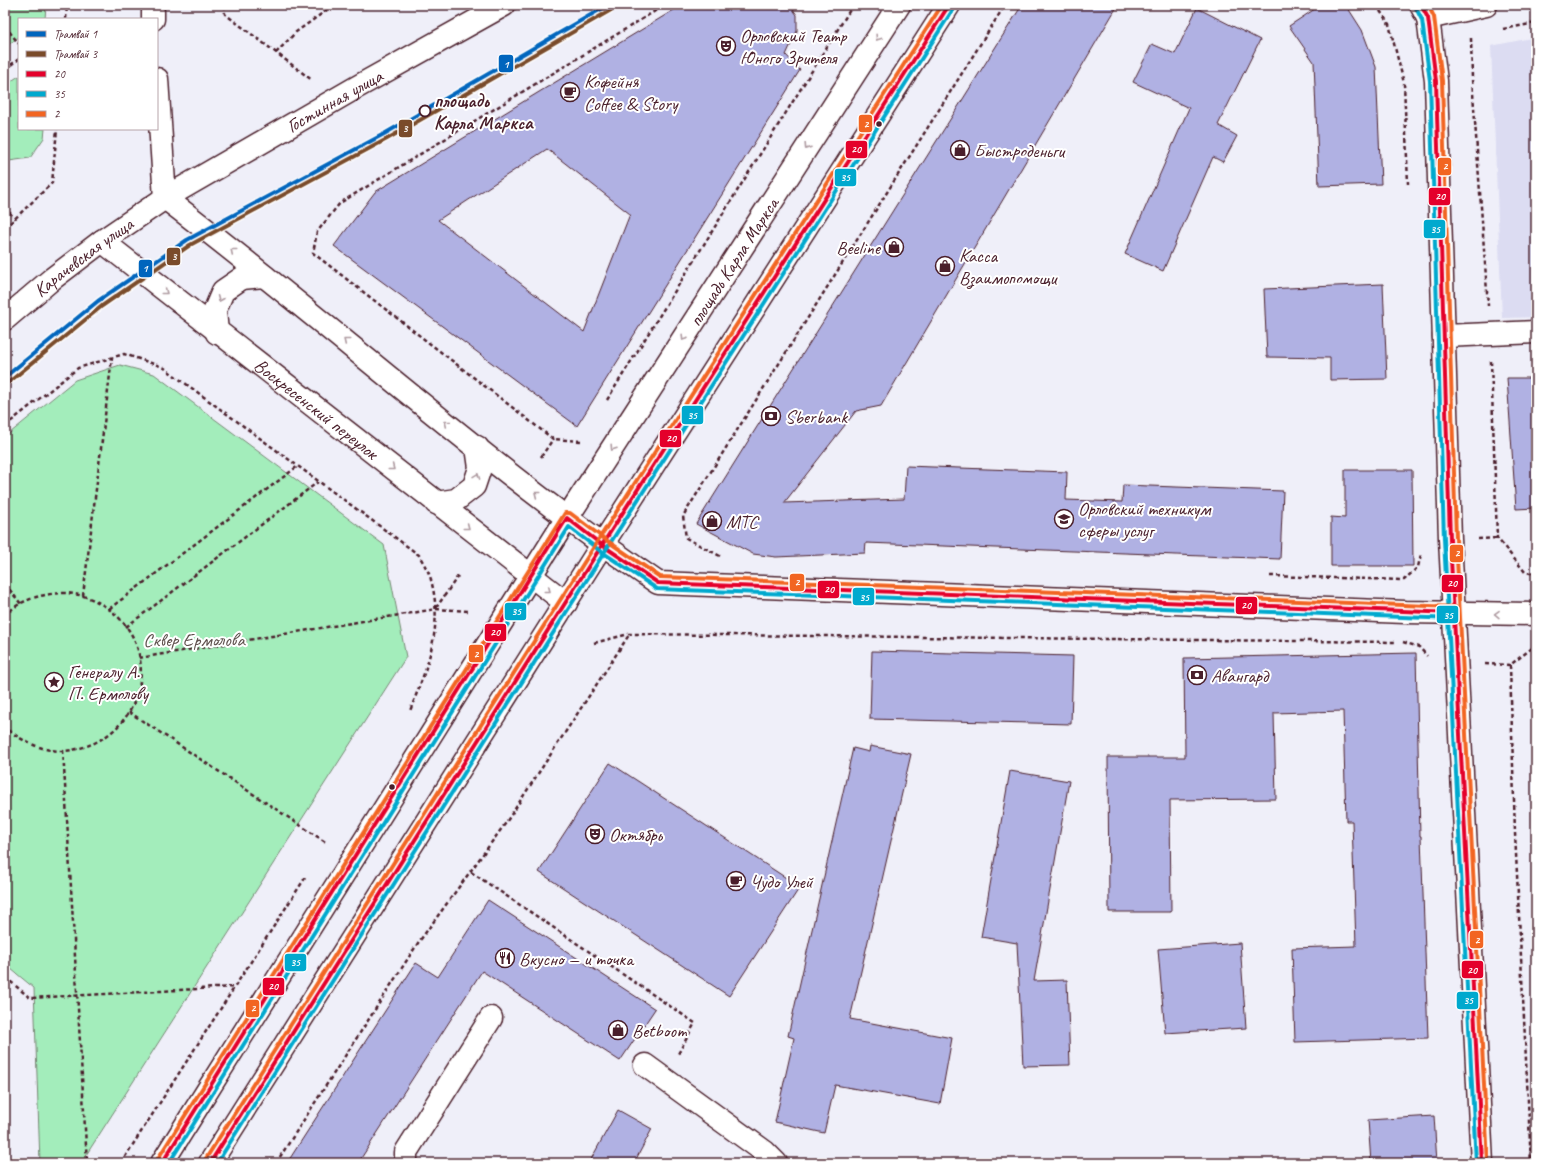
<svg xmlns="http://www.w3.org/2000/svg" width="1541" height="1168" viewBox="0 0 1541 1168" font-family="Caveat,sans-serif">
<style>
.built{fill:#dcdcf2}
.green{fill:#a3edbb;stroke:#768673}
.building{fill:#b0b1e3;stroke:#4a1f2b;fill-rule:evenodd}
.lines{fill:none;stroke-linecap:round;stroke-linejoin:round}
.minor-casing{stroke:#4a1f2b;stroke-width:25}
.major-casing{stroke:#4a1f2b;stroke-width:25}
.path{stroke:#4a1f2b;stroke-width:2.5;stroke-dasharray:4 3;stroke-linecap:butt}
.minor{stroke:#fff;stroke-width:22}
.major{stroke:#fff;stroke-width:22}
.bus-1-casing{stroke:#fff;stroke-width:7}
.bus-2-casing{stroke:#fff;stroke-width:7}
.bus-3-casing{stroke:#fff;stroke-width:7}
.bus-1{stroke:#e4002b;stroke-width:4}
.bus-2{stroke:#00a9ce;stroke-width:4}
.bus-3{stroke:#f26522;stroke-width:4}
.tram-1-casing{stroke:#fff;stroke-width:7}
.tram-2-casing{stroke:#fff;stroke-width:7}
.tram-1{stroke:#0065bd;stroke-width:4}
.tram-2{stroke:#7a4b2a;stroke-width:4}
.oneway{stroke:#ae9aa0}
.stop-dot{fill:#fff;stroke:#4a1f2b;stroke-width:2}
.bus-dot{fill:#4a1f2b;stroke:#fff;stroke-width:1.5}
.labels{text-anchor:middle;stroke-width:4;stroke-linejoin:round;paint-order:stroke}
.poi-label{font-size:19px;fill:#4a1f2b;stroke:#fff;text-anchor:start}
.stop-label{font-size:19px;font-weight:bold;fill:#4a1f2b;stroke:#fff;text-anchor:start}
.street-label{font-size:19px;fill:#4a1f2b;stroke:#fff}
.park-label{font-size:19px;fill:#60524f;stroke:#fff}
.line-badge{stroke:#fff;stroke-width:1.5}
.badge-label{font-size:11px;text-anchor:middle;font-weight:bold;fill:#fff}
</style>
<rect width="100%" height="100%" fill="#efeff9"/>
<filter id="ink" filterUnits="userSpaceOnUse"><feTurbulence type="fractalNoise" baseFrequency=".025" numOctaves="2"/><feDisplacementMap in="SourceGraphic" scale="8" xChannelSelector="R" yChannelSelector="G"/><feConvolveMatrix kernelMatrix="1 2 1 2 8 2 1 2 1" color-interpolation-filters="sRGB"/></filter>
<g filter="url(#ink)">
<!-- built -->
<path class="built" d="M1536,37V317L1502,318L1491,46Z"/>
<!-- green -->
<path class="green" d="M5,5H46L45,19H19V37L5,47Z
M19,76V129H45L44,138L30,158L9,161L5,158V85Z
M120,365L154,374L384,545L406,657L81,1163H40L34,988L5,964V437L75,380Z"/>
<!-- building -->
<path class="building" d="M682,5H790L797,15V31L786,55L800,70L577,426L334,246L375,192ZM547,149L630,214L584,332L438,220Z
M1022,5H1118L881,406L856,411L784,503L904,499L906,466L1067,472L1066,500L1122,502L1123,485L1283,491L1280,559L866,543L865,553L776,557L753,554L696,524Z
M1321,5H1346L1362,30L1376,67L1381,184L1319,186L1314,62L1289,26Z
M1197,8L1260,40L1218,125L1237,136L1223,162L1213,157L1163,271L1125,254L1189,108L1133,82L1152,44L1175,54Z
M1383,284L1387,379L1330,380V358L1267,357L1264,289Z
M1507,378H1536V508L1516,509Z
M1345,470H1412L1413,566H1331V517L1345,518Z
M872,651L1073,656L1071,724L870,719Z
M1416,653L1420,836H1421L1428,1038L1295,1042L1292,948L1356,946L1352,821H1346L1343,711L1274,713L1276,799L1170,800L1171,912H1109L1108,757H1185L1184,658Z
M870,746L911,754L850,1019L952,1038L940,1104L835,1085L824,1133L775,1122L794,1038L788,1036L853,748L869,752Z
M610,763L800,887L729,996L539,872Z
M1010,771L1069,781L1034,981L1067,980L1070,1065L1023,1066L1017,943L981,937Z
M488,900L655,1009L620,1061L482,971L358,1163H287L416,963L438,977Z
M1240,943L1246,1028L1165,1033L1158,949Z
M618,1110L652,1129L634,1163H589Z
M1434,1116L1437,1163H1371L1368,1120Z"/>
<g class="lines">
<!-- minor casing -->
<g class="minor-casing">
<g id="minor">
<path d="M1421,5L1428,18L1436,81L1450,539L1482,1163"/>
<path d="M153,12V19"/>
<path d="M1428,18L1486,5"/>
<path d="M157,79L165,198"/>
<path d="M165,198C331,324 486,466 658,583L1405,612L1536,614"/>
<path id="s1" d="M102,241L566,603"/>
<path id="s2" d="M5,319L52,279L102,241L165,198L357,87L504,5"/>
<path d="M217,333L215,310L223,291L242,278L264,276"/>
<path d="M1444,336L1536,332"/>
<path d="M436,503L456,500L474,486L480,468L477,447"/>
<path d="M645,1065L765,1152L776,1163"/>
<path d="M406,1163V1152L491,1018"/>
</g>
</g>
<!-- major casing -->
<g class="major-casing">
<g id="major">
<path id="s3" d="M162,1163L567,518L899,5"/>
<path d="M210,1163L602,545L949,5"/>
</g>
</g>
<!-- path -->
<path class="path" d="M224,5L225,14L312,80
M1376,5L1389,24L1404,83L1408,184
M66,19L67,5
M5,26L19,44
M1503,29L1536,23
M1471,38L1472,79L1488,306
M276,53L296,32L334,5
M5,69L19,59
M5,207L15,219
M5,228L52,183L57,129
M1491,361L1497,538L1525,572L1536,574
M607,400L853,5
M5,426L78,368L124,354L163,367L419,555C423,563 429,571 431,580C444,629 427,666 410,711
M581,441L553,439L313,253L317,232L340,203L665,5
M541,457L553,439
M1478,539L1497,538
M720,556L686,538L683,516L1005,5
M1270,576L1404,580L1418,567L1421,554
M5,584L21,604
M83,596L112,358
M436,608L458,576
M109,609L298,466
M5,616C19,599 45,593 66,593C82,594 97,600 110,610C159,647 147,720 92,744C80,749 64,753 51,750C33,747 19,738 5,728
M126,627L318,482
M1403,642L1419,647L1427,656
M594,643L629,634L1396,642
M139,658L436,609L468,611
M1485,664L1510,665L1536,645
M1510,665L1515,833L1531,1163
M129,712L327,843
M63,750L87,1163
M471,872L695,1023L678,1054
M5,977L30,998L235,987
M121,1163L305,878
M276,1163L418,943L505,824L629,635"/>
<!-- minor -->
<use href="#minor" class="minor"/>
<!-- major -->
<use href="#major" class="major"/>
<!-- bus-1 casing -->
<g class="bus-1-casing">
<path id="bus-1" d="M1421,5L1428,18L1436,81L1450,539L1482,1163
M162,1163L567,518L602,545L658,583L1455,613
M210,1163L602,545L949,5"/>
</g>
<!-- bus-2 casing -->
<g class="bus-2-casing">
<path id="bus-2" d="M1416,8L1422,20L1430,81L1444,539L1476,1163
M169,1163L569,527L599,550L657,589L1455,619
M217,1163L607,548L954,8"/>
</g>
<!-- bus-3 casing -->
<g class="bus-3-casing">
<path id="bus-3" d="M1428,5L1434,17L1442,81L1456,539L1488,1163
M157,1160L565,513H570L606,540L660,577L1455,607
M205,1160L597,542L942,5"/>
</g>
<!-- bus-1 -->
<use href="#bus-1" class="bus-1"/>
<!-- bus-2 -->
<use href="#bus-2" class="bus-2"/>
<!-- bus-3 -->
<use href="#bus-3" class="bus-3"/>
<!-- tram-1 casing -->
<g class="tram-1-casing">
<path id="tram-1" d="M5,377L98,301L187,240L384,134L608,5"/>
</g>
<!-- tram-2 casing -->
<g class="tram-2-casing">
<path id="tram-2" d="M9,382L102,306L190,245L387,139L611,10"/>
</g>
<!-- tram-1 -->
<use href="#tram-1" class="tram-1"/>
<!-- tram-2 -->
<use href="#tram-2" class="tram-2"/>
</g>
<!-- one-way arrows -->
<defs><path id="oneway-chevron" d="M-2-3.5L2.5 0L-2 3.5" fill="none" stroke-width="1.6" stroke-linecap="round" stroke-linejoin="round"/></defs>
<g class="oneway">
<use href="#oneway-chevron" transform="translate(878 38) rotate(123)"/>
<use href="#oneway-chevron" transform="translate(807 147) rotate(123)"/>
<use href="#oneway-chevron" transform="translate(233 251) rotate(-141)"/>
<use href="#oneway-chevron" transform="translate(165 292) rotate(38)"/>
<use href="#oneway-chevron" transform="translate(220 299) rotate(113)"/>
<use href="#oneway-chevron" transform="translate(684 338) rotate(123)"/>
<use href="#oneway-chevron" transform="translate(346 341) rotate(-141)"/>
<use href="#oneway-chevron" transform="translate(447 423) rotate(-141)"/>
<use href="#oneway-chevron" transform="translate(613 448) rotate(123)"/>
<use href="#oneway-chevron" transform="translate(392 468) rotate(38)"/>
<use href="#oneway-chevron" transform="translate(477 476) rotate(-70)"/>
<use href="#oneway-chevron" transform="translate(537 494) rotate(-142)"/>
<use href="#oneway-chevron" transform="translate(467 527) rotate(38)"/>
<use href="#oneway-chevron" transform="translate(548 590) rotate(38)"/>
<use href="#oneway-chevron" transform="translate(1497 614) rotate(-179)"/>
</g>
</g>
<!-- icons -->
<defs>
<g id="theatre-ring" transform="scale(1)"><circle r="9.5" fill="#fff" stroke="#4a1f2b" stroke-width="1.5"/><path d="M-5-5.5Q0-4 5-5.5V0Q5 5 0 6Q-5 5-5 0ZM-3.3-2.5H-1v1.5H-3.3ZM1-2.5H3.3v1.5H1ZM-2.8 1Q0 5.5 2.8 1Z" fill="#4a1f2b"/></g>
<g id="cafe-ring" transform="scale(1)"><circle r="9.5" fill="#fff" stroke="#4a1f2b" stroke-width="1.5"/><path d="M-5.5-4.5H6V0H3Q3 3.5 0 3.5H-2.5Q-5.5 3.5-5.5 0ZM3-3.2v2h1.7v-2ZM-6 4.5H4V6H-6Z" fill="#4a1f2b"/></g>
<g id="shop-ring" transform="scale(1)"><circle r="9.5" fill="#fff" stroke="#4a1f2b" stroke-width="1.5"/><path d="M-5-2.5h2.3a2.7 3.5 0 0 1 5.4 0H5L5.5 6h-11ZM-1.5-2.5h3a1.5 2.3 0 0 0-3 0Z" fill="#4a1f2b"/></g>
<g id="bank-ring" transform="scale(1)"><circle r="9.5" fill="#fff" stroke="#4a1f2b" stroke-width="1.5"/><path d="M-6-4H6V4H-6ZM0-2.3a2.3 2.3 0 1 0 0 4.6a2.3 2.3 0 1 0 0-4.6Z" fill="#4a1f2b"/></g>
<g id="university-ring" transform="scale(1)"><circle r="9.5" fill="#fff" stroke="#4a1f2b" stroke-width="1.5"/><path d="M0-5L7-2L0 1L-7-2ZM-4 1L0 2.5L4 1V4Q0 6-4 4Z" fill="#4a1f2b"/></g>
<g id="sight-ring" transform="scale(1)"><circle r="9.5" fill="#fff" stroke="#4a1f2b" stroke-width="1.5"/><path d="M0-6L1.8-2.2L6-1.7L2.9 1.2L3.7 5.4L0 3.3L-3.7 5.4L-2.9 1.2L-6-1.7L-1.8-2.2Z" fill="#4a1f2b"/></g>
<g id="restaurant-ring" transform="scale(1)"><circle r="9.5" fill="#fff" stroke="#4a1f2b" stroke-width="1.5"/><path d="M-5-6h1v4h1v-4h1v4h1v-4h1v5L-1.5 .5V6h-2V.5L-5-1ZM5-6V6H3V1.5H1.5Q1.5-4 5-6Z" fill="#4a1f2b"/></g>
</defs>
<g fill-rule="evenodd">
<use href="#theatre-ring" x="726" y="46"/>
<use href="#cafe-ring" x="570" y="92"/>
<use href="#shop-ring" x="960" y="150"/>
<use href="#shop-ring" x="894" y="247"/>
<use href="#shop-ring" x="945" y="266"/>
<use href="#bank-ring" x="771" y="416"/>
<use href="#university-ring" x="1064" y="519"/>
<use href="#shop-ring" x="712" y="521"/>
<use href="#bank-ring" x="1197" y="675"/>
<use href="#sight-ring" x="54" y="682"/>
<use href="#theatre-ring" x="595" y="834"/>
<use href="#cafe-ring" x="736" y="881"/>
<use href="#restaurant-ring" x="505" y="958"/>
<use href="#shop-ring" x="618" y="1030"/>
</g>
<!-- markers -->
<circle class="stop-dot" cx="425" cy="111" r="5.5"/>
<g class="bus-dot">
<circle cx="879" cy="124" r="3.5"/>
<circle cx="392" cy="787" r="3.5"/>
</g>
<g class="labels">
<!-- poi labels -->
<g class="poi-label">
<text x="740" y="42">Орловский Театр<tspan x="740" dy="22">Юного Зрителя</tspan></text>
<text x="584" y="88">Кофейня<tspan x="584" dy="22">Coffee &amp; Story</tspan></text>
<text x="974" y="157">Быстроденьги</text>
<text x="880" y="254" text-anchor="end">Beeline</text>
<text x="959" y="262">Касса<tspan x="959" dy="22">Взаимопомощи</tspan></text>
<text x="785" y="423">Sberbank</text>
<text x="1078" y="515">Орловский техникум<tspan x="1078" dy="22">сферы услуг</tspan></text>
<text x="726" y="528">МТС</text>
<text x="68" y="678">Генералу А.<tspan x="68" dy="22">П. Ермолову</tspan></text>
<text x="1211" y="682">Авангард</text>
<text x="609" y="841">Октябрь</text>
<text x="750" y="888">Чудо Улей</text>
<text x="519" y="965">Вкусно — и точка</text>
<text x="632" y="1037">Betboom</text>
</g>
<!-- stop labels -->
<g class="stop-label">
<text x="434" y="107">площадь<tspan x="434" dy="22">Карла Маркса</tspan></text>
</g>
<!-- street labels -->
<g class="street-label">
<text dy="7" stroke="none"><textPath href="#s2" startOffset="396">Гостинная улица</textPath></text>
<text dy="7" stroke="none"><textPath href="#s2" startOffset="100">Карачевская улица</textPath></text>
<text dy="7" stroke="none"><textPath href="#s3" startOffset="1067">площадь Карла Маркса</textPath></text>
<text dy="7" stroke="none"><textPath href="#s1" startOffset="272">Воскресенский переулок</textPath></text>
</g>
<!-- park labels -->
<g class="park-label">
<text x="194" y="646">Сквер Ермолова</text>
</g>
</g>
<g class="line-badge">
<rect x="498" y="54" width="16" height="19" rx="4" fill="#0065bd"/>
<rect x="858" y="114" width="15" height="19" rx="4" fill="#f26522"/>
<rect x="398" y="119" width="15" height="19" rx="4" fill="#7a4b2a"/>
<rect x="845" y="140" width="23" height="19" rx="4" fill="#e4002b"/>
<rect x="1437" y="157" width="15" height="19" rx="4" fill="#f26522"/>
<rect x="834" y="168" width="23" height="19" rx="4" fill="#00a9ce"/>
<rect x="1428" y="187" width="23" height="19" rx="4" fill="#e4002b"/>
<rect x="1423" y="219" width="23" height="20" rx="4" fill="#00a9ce"/>
<rect x="166" y="247" width="15" height="19" rx="4" fill="#7a4b2a"/>
<rect x="138" y="259" width="15" height="19" rx="4" fill="#0065bd"/>
<rect x="681" y="405" width="23" height="20" rx="4" fill="#00a9ce"/>
<rect x="659" y="429" width="23" height="19" rx="4" fill="#e4002b"/>
<rect x="1449" y="544" width="15" height="19" rx="4" fill="#f26522"/>
<rect x="789" y="573" width="16" height="19" rx="4" fill="#f26522"/>
<rect x="1441" y="574" width="23" height="19" rx="4" fill="#e4002b"/>
<rect x="817" y="580" width="23" height="19" rx="4" fill="#e4002b"/>
<rect x="852" y="587" width="23" height="19" rx="4" fill="#00a9ce"/>
<rect x="1235" y="596" width="23" height="19" rx="4" fill="#e4002b"/>
<rect x="504" y="602" width="23" height="19" rx="4" fill="#00a9ce"/>
<rect x="1436" y="605" width="23" height="19" rx="4" fill="#00a9ce"/>
<rect x="484" y="623" width="23" height="19" rx="4" fill="#e4002b"/>
<rect x="468" y="644" width="16" height="19" rx="4" fill="#f26522"/>
<rect x="1469" y="930" width="15" height="19" rx="4" fill="#f26522"/>
<rect x="284" y="953" width="23" height="19" rx="4" fill="#00a9ce"/>
<rect x="1461" y="960" width="23" height="19" rx="4" fill="#e4002b"/>
<rect x="262" y="977" width="23" height="19" rx="4" fill="#e4002b"/>
<rect x="1456" y="991" width="23" height="19" rx="4" fill="#00a9ce"/>
<rect x="245" y="999" width="15" height="19" rx="4" fill="#f26522"/>
</g>
<g class="badge-label">
<text x="506" y="68">1</text>
<text x="866" y="128">2</text>
<text x="405" y="132">3</text>
<text x="856" y="153">20</text>
<text x="1445" y="170">2</text>
<text x="845" y="181">35</text>
<text x="1440" y="200">20</text>
<text x="1435" y="233">35</text>
<text x="174" y="260">3</text>
<text x="145" y="272">1</text>
<text x="692" y="419">35</text>
<text x="671" y="442">20</text>
<text x="1457" y="557">2</text>
<text x="797" y="586">2</text>
<text x="1452" y="587">20</text>
<text x="829" y="593">20</text>
<text x="864" y="601">35</text>
<text x="1246" y="609">20</text>
<text x="516" y="615">35</text>
<text x="1448" y="619">35</text>
<text x="495" y="636">20</text>
<text x="476" y="658">2</text>
<text x="1477" y="944">2</text>
<text x="295" y="966">35</text>
<text x="1472" y="974">20</text>
<text x="273" y="990">20</text>
<text x="1468" y="1004">35</text>
<text x="253" y="1012">2</text>
</g>
<!-- margin -->
<rect width="1541" height="1168" fill="none" stroke="#fff" stroke-width="20"/>
<rect x="10" y="10" width="1521" height="1148" fill="none" stroke="#4a1f2b" stroke-width="1.5" filter="url(#ink)"/>
<!-- legend -->
<rect x="18" y="18" width="140" height="112" fill="#ffffff" stroke="#b7a5aa"/>
<rect x="26" y="31" width="20" height="6" fill="#0065bd" stroke="#b7a5aa"/>
<text x="54" y="38" font-size="12" fill="#4a1f2b">Трамвай 1</text>
<rect x="26" y="51" width="20" height="6" fill="#7a4b2a" stroke="#b7a5aa"/>
<text x="54" y="58" font-size="12" fill="#4a1f2b">Трамвай 3</text>
<rect x="26" y="71" width="20" height="6" fill="#e4002b" stroke="#b7a5aa"/>
<text x="54" y="78" font-size="12" fill="#4a1f2b">20</text>
<rect x="26" y="91" width="20" height="6" fill="#00a9ce" stroke="#b7a5aa"/>
<text x="54" y="98" font-size="12" fill="#4a1f2b">35</text>
<rect x="26" y="111" width="20" height="6" fill="#f26522" stroke="#b7a5aa"/>
<text x="54" y="118" font-size="12" fill="#4a1f2b">2</text>
</svg>
